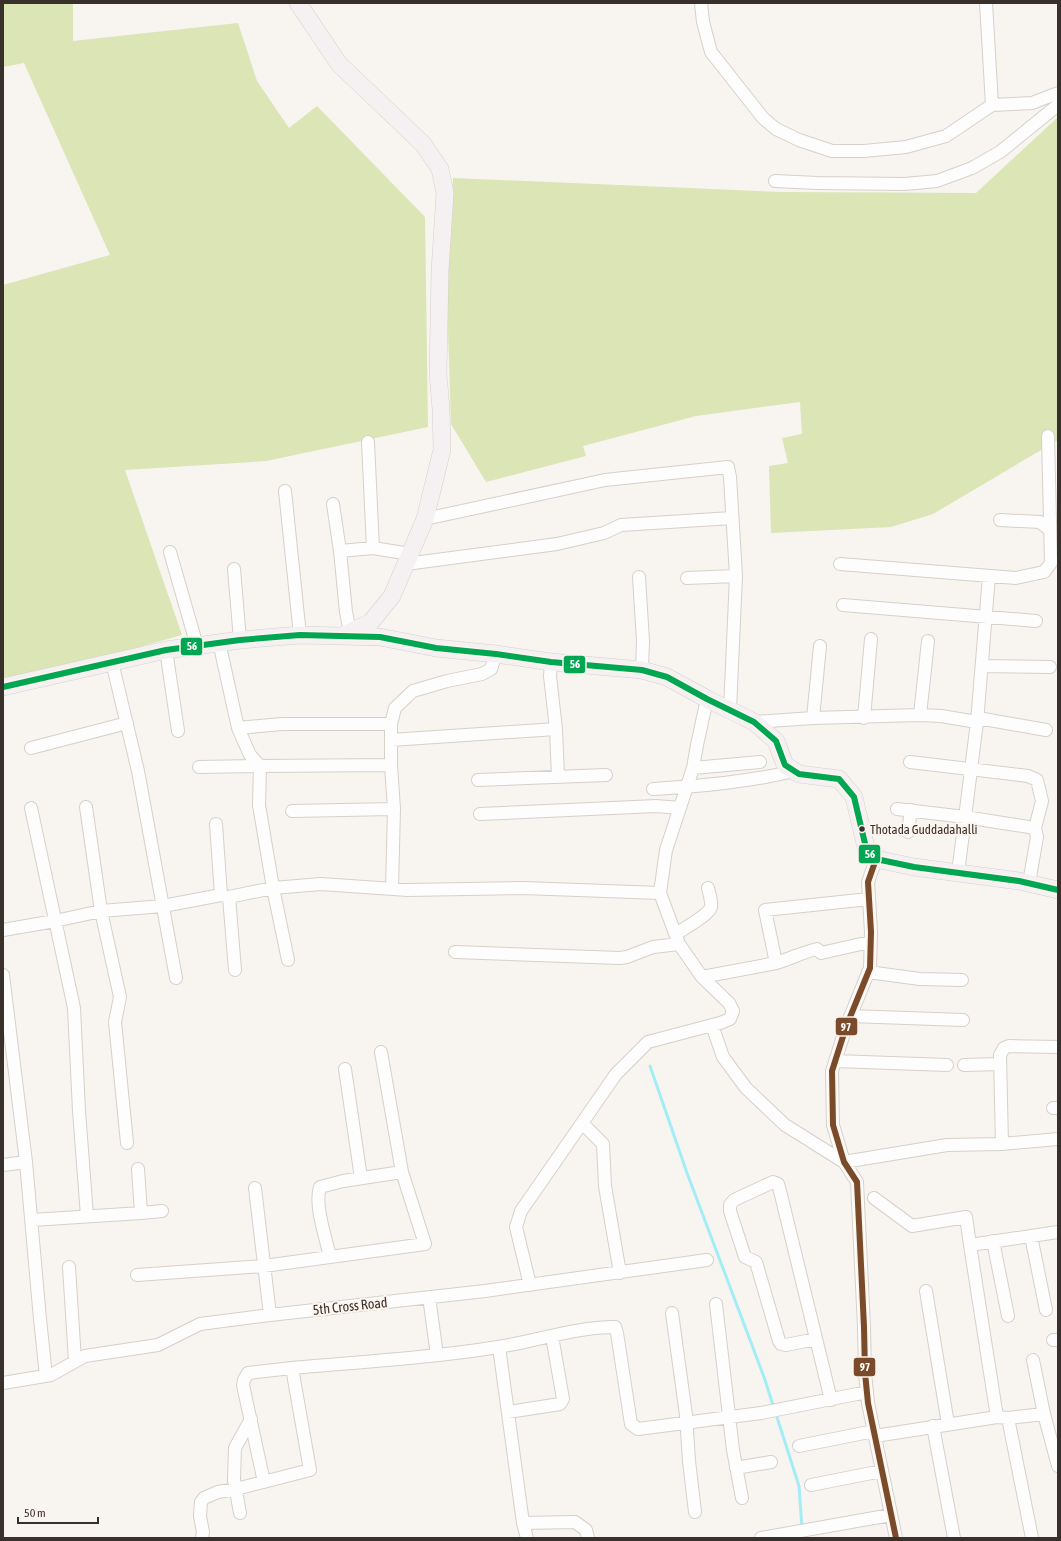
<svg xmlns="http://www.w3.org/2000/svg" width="1061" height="1541" viewBox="0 0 1061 1541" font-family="'Asap Condensed',sans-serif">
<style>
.green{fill:#dbe5b5}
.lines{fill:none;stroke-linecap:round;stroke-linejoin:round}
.stream{stroke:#a3edf6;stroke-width:3}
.street-casing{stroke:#d5d0ca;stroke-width:14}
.secondary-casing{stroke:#d5d0ca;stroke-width:18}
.street{stroke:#fefdfd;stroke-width:12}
.secondary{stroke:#f5f1f3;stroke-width:17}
.bus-1-casing{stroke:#fcf4ed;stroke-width:9}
.bus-2-casing{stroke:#fcf4ed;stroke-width:9}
.bus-1{stroke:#00a651;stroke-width:6}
.bus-2{stroke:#7a4b2a;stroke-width:6}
.bus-dot{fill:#38302a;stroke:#fcf4ed;stroke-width:1.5}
.labels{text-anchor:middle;stroke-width:4;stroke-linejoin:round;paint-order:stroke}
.bus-label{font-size:13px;fill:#38302a;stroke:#fcf4ed;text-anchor:start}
.street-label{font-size:14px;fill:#38302a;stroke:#fcf4ed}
.line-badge{stroke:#fcf4ed;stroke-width:1.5}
.badge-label{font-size:11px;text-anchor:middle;font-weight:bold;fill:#fff}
</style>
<rect width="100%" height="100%" fill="#f8f4f0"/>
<!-- green -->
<path class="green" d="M3,3H73V41L238,23L257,81L289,128L317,106L425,217L428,427L266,461L125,470L182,635L3,685V285L110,255L24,63L3,67Z
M1058,117V440L933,514L891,527L771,533L769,466L788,463L782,438L802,434L800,402L696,416L583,446L586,456L486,482L451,424L447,296L453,178L782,192L976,193Z"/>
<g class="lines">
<!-- stream -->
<path class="stream" d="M650,1066L687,1173L764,1377L774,1408
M776,1414L799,1486L802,1529"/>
<!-- street casing -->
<g class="street-casing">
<path id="street" d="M701,3L703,22L711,52L763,118L776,129L799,140L832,151H864L906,147L946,136L992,105L986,3
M992,105L1032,103L1058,93
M775,181L817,183L905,184L937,181L972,168L1000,152L1058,105
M368,442L373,548
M285,491L300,635
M333,504L340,551L346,612L350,632
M425,519L605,480L728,467L730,477L736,576L730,710
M1000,520L1040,522L1050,530
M340,551L373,548L410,554
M170,552L197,646
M406,564L557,544L604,533L621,525L732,518
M840,564L1016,578L1044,572L1051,563L1048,436
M234,569L240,640
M639,577L643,641L642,670
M687,578L736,576
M843,605L1036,621
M219,642L238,728L250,755L260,766L259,805L273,888L288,960
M166,650L178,731
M112,662L138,771L176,978
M551,662L550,676L556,729L558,777
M982,666L1050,667
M920,715L928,641
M813,718L820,646
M864,718L871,639
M978,718L1046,730
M754,722L813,718L920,715L941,716L977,722
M238,728L282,724H391
M391,740L556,729
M31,748L127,723
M910,762L1028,776L1037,780L1042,801L1035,828L1037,837L1029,883
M199,767L260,766L391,765
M693,768L760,762
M478,780L606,775
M653,789C701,786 748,782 794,771
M86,807L101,911L120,997L115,1022L127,1143
M31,808L74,1008L79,1111L87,1216
M897,809L965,817L1035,828
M292,811L394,809
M480,814L656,806L680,808
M216,824L221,895
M908,832L911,810
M876,859L868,882L871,932L870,968L846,1027L832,1071L833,1125L844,1162L857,1182L864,1327L865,1373L868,1403L896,1538
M958,873L977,722L989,576
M392,888L394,809L391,765V724L395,708L413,691L447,681L482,674L491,669L496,654
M229,897L235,970
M3,930L55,921L101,911L163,906L221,895L229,897L273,888L321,884L408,890L523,888L660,893
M676,934C683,929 709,915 711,907C712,901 709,893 708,888
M455,952L620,958L627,957L653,947L679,944
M776,963C790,959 803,952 817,949L821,953L870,942
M868,972L920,979L962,980
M3,975L26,1162L40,1319L46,1376
M702,977L776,963L765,910L869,899
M850,1016L963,1020
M712,1025L723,1057L746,1088L785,1125L844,1162L947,1145L1002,1144L1058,1139
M835,1061L947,1065
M964,1065L1000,1064
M345,1069L361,1178
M1053,1108H1058
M582,1123L603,1144L605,1186L620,1273
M1002,1144L1000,1055L1004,1048L1009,1046L1058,1047
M3,1165L26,1162
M255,1188L270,1315
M874,1198L912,1226L966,1217L970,1245L1058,1232
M141,1213L162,1211
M32,1220L141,1213L138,1169
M1031,1236L1046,1310
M993,1241L1008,1316
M970,1245L997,1417
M330,1257C326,1238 314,1205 320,1187L343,1181L402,1172
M69,1267L75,1361
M137,1275L264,1266L425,1244L402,1172L381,1052
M530,1285L516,1227L521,1211L616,1074L648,1042L720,1023L730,1019L733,1011L729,1003L702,977L679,944L660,893L666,850L693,768L697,745L707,699
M926,1291L948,1424
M429,1297L437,1355
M716,1304L733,1450L742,1498
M672,1313L686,1415L689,1461L695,1512
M816,1339L786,1345L781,1344L779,1341L756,1262L745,1257L730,1211V1205L734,1200L773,1182L778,1184L780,1191L831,1400
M1053,1340H1058
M499,1347L523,1523L575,1522L586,1530L588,1538
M3,1383L51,1375L85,1356L158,1345L200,1324L270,1315L485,1291L707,1260
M508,1412L560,1404L563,1399L552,1336
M1044,1414L1058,1466
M1008,1418L1032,1538
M933,1426L954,1538
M875,1436L997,1417L1008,1418L1044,1414L1033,1360
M799,1446L874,1431
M736,1468L771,1462
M264,1482L243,1385L244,1380L248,1373L292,1368
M811,1485L882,1471
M240,1513L234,1480L235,1448L251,1419
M523,1523L527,1538
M202,1538L203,1532L200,1516L201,1502L204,1498L218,1492L236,1489L310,1470L292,1368C360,1362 430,1358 498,1347C537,1341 575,1327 615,1327L617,1333L631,1424L638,1429L761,1413L867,1392
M761,1538L891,1515"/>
</g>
<!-- secondary casing -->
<g class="secondary-casing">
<path id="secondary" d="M298,3L339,64L423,144L440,169L445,193L440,271L438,374L441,409L442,450L425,519L392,596L371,622L344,635
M3,687L166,650L240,640L300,635L380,637L436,648L496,654L551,662L642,670L667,677L707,699L754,722L776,741L785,765L799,774L839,779L854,797L867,852L876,859L914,867L1019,881L1058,890"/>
</g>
<!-- street -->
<use href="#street" class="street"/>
<!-- secondary -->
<use href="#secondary" class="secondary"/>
<!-- bus-1 casing -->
<g class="bus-1-casing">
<path id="bus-1" d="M3,687L166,650L240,640L300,635L380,637L436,648L496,654L551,662L642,670L667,677L707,699L754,722L776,741L785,765L799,774L839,779L854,797L867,852L876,859L914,867L1019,881L1058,890"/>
</g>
<!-- bus-2 casing -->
<g class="bus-2-casing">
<path id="bus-2" d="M876,859L868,882L871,932L870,968L846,1027L832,1071L833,1125L844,1162L857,1182L864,1327L865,1373L868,1403L896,1538"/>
</g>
<!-- bus-1 -->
<use href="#bus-1" class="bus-1"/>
<!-- bus-2 -->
<use href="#bus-2" class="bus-2"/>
</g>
<!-- markers -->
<circle class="bus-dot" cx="862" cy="829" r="3.5"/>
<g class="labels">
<!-- bus labels -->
<g class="bus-label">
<text x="870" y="834">Thotada Guddadahalli</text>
</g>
<!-- street labels -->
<g class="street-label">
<text transform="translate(350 1306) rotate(-6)" y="5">5th Cross Road</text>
</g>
</g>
<g class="line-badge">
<rect x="180" y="637" width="23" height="19" rx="4" fill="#00a651"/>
<rect x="563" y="655" width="23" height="19" rx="4" fill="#00a651"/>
<rect x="858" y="844" width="23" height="20" rx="4" fill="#00a651"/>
<rect x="835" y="1017" width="23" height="19" rx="4" fill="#7a4b2a"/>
<rect x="853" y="1357" width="23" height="20" rx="4" fill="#7a4b2a"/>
</g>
<g class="badge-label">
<text x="192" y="650">56</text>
<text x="575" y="668">56</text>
<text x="870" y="858">56</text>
<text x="846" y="1031">97</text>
<text x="865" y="1371">97</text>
</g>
<!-- border -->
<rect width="1061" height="1541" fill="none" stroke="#38302a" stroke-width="8"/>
<!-- scale -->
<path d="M18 1517v6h80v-6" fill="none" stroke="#38302a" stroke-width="2"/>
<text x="24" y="1517" font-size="12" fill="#38302a" stroke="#fcf4ed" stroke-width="3" paint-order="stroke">50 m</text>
</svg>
